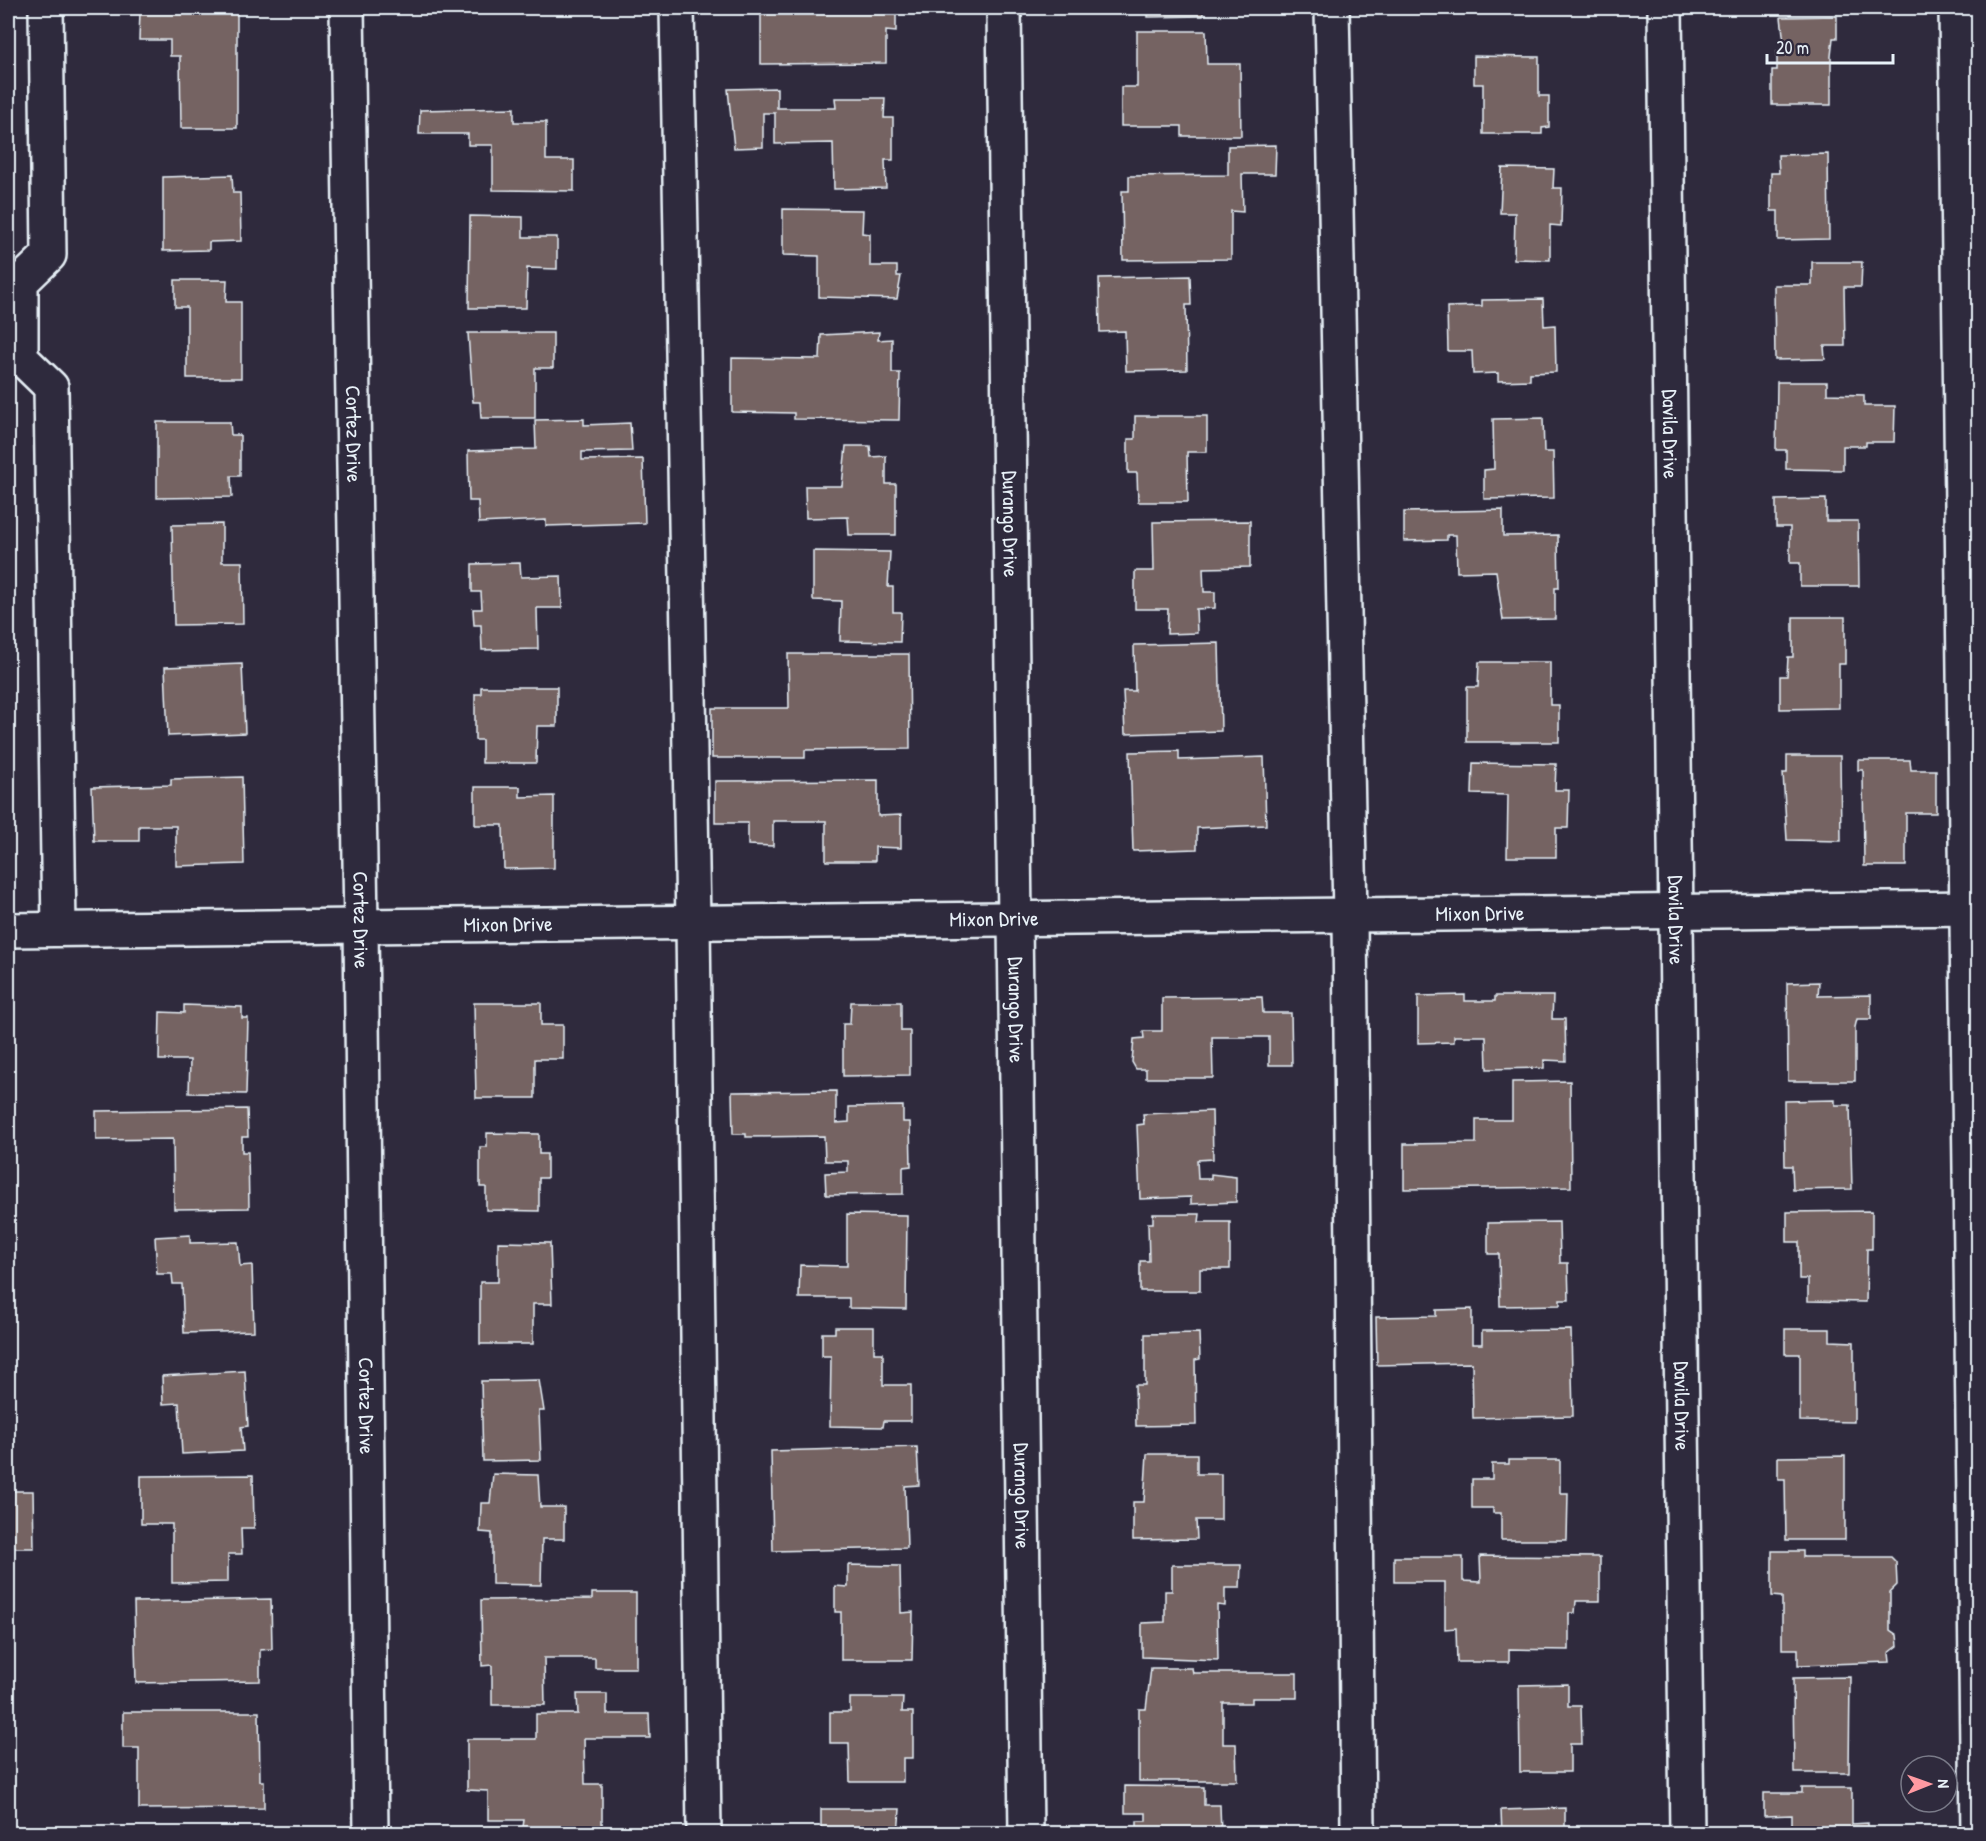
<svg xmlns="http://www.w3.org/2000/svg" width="1986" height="1841" viewBox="0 0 1986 1841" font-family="'Patrick Hand',sans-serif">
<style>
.building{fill:#756362;stroke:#e8f1f8;stroke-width:1.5}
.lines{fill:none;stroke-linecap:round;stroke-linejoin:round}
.minor-casing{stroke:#e8f1f8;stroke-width:38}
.minor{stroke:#2f2a3d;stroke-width:33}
.labels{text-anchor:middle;stroke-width:6;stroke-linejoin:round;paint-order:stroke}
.street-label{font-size:21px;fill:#e8f1f8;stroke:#2f2a3d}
</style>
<rect width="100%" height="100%" fill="#2f2a3d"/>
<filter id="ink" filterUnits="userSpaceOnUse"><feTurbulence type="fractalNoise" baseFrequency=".0167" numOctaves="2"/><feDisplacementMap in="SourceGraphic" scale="12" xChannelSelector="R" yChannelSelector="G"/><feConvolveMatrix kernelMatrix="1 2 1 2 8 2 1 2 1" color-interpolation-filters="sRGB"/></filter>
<g filter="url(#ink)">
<!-- building -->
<path class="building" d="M761,8H896V32L886,31V63L761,64Z
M1121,8H1203V16L1148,17V8Z
M1419,8H1554V10L1419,12Z
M237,11V128H181L180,56H170V40H139L140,12Z
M1837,16V38H1833L1831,56V105H1772V70H1777V52H1785L1781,17Z
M1137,31H1206L1207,64H1240L1241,136H1182V126H1121V87H1137Z
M1474,56L1539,57V96H1549V127L1542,128V134H1483V84H1474Z
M777,88V108H836L835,98H885L884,118H893V160H885L886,188L834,189L833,143L775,144V113H763V147L734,148L728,89Z
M514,108V122H546V160H574V191L493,190V145H468V134H419L420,110Z
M1276,145L1275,174H1242L1243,212L1231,211V259L1123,260L1122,191H1129V176L1228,175V146Z
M1828,154L1829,239L1778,240V211H1771V173H1779L1778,155Z
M1502,168L1554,169L1553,188H1562L1561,226L1550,225V260L1514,259L1515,213H1500Z
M232,175L233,193H240L241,241L209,242V250L163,251V177Z
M783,209L863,210L862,233L870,234V266H897V276H901L897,299L819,297V256L783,255Z
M470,216L523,217V237H557V269L527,268L526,308H469Z
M1812,262H1862L1861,287H1844L1845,346H1824L1825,359L1775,360L1774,285H1812Z
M1190,276L1191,305H1186L1187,370L1126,371L1125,331L1100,332L1099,278Z
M175,280H227L226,302H241V378H187V307H175Z
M1543,299L1544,326L1555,325L1556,372L1530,373V380L1498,381V373L1473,374L1472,351H1448L1447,307L1482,306V300Z
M879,332L878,340L892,339V373H900L899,420L794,419V413L732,412V358L820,359L821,335Z
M468,333H553V368H535V418H481L480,402H473Z
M1777,382H1827V394L1864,395V406H1895L1894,442H1866V446H1843V470L1786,469V450H1776Z
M1135,416H1207V452H1187L1188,502H1138L1137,473H1128V439H1135Z
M1543,418L1544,452H1553L1554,498L1484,499V470L1494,469L1493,419Z
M584,419V425L630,423L632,451L582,452V460L643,459L645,523L546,526V520L479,523L478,501H469L468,451L536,449L535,420Z
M157,422H230L231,435H240V476H231L232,497L157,498Z
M846,446H870L871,457L886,456V484H896V535H849L848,517L806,518L805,486H842Z
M1826,499V521H1858L1859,586H1800V563H1790V527H1776V500Z
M1503,510V536L1558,535L1559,588H1555V619L1503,620L1496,571L1457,572L1456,535H1447V540L1404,541V512Z
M1250,521V567L1203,568L1204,592H1215V608L1196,609L1197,633L1167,634L1168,609H1135V571H1154L1153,522Z
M222,524V562H242L243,624L174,625L172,525Z
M813,551L890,552L888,587H893V612H901L900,642L840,641L841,601L813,600Z
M520,563L521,577L561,576L562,608H537L538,649L482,650L481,625H474L473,609H482L481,592H472V564Z
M1793,617H1845V664H1839V708L1780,709V676H1787L1788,657H1793Z
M1219,643L1221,731L1125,734L1123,691H1135L1134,645Z
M788,654H909L910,749L805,750V758H712V708H789Z
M1479,662H1550V705H1559V742H1467V687H1478Z
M242,664L245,733L168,736L165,667Z
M481,687H557V726H537L536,763H482V740H475V694H481Z
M1179,751V760L1264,757L1266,825L1197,828V849L1133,851L1130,752Z
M1787,756H1840L1841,841L1787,840L1783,773H1787Z
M1858,760H1910L1911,770H1936V813H1906V866H1864L1863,770H1858Z
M1473,763L1556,764L1555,790H1569L1568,828H1556V857H1507L1508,795L1472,794Z
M242,777L244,864L176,866V826H139V841H94L92,787L171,785V779Z
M878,780V816L901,815V848L875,847V861H826V821H773V846L748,845V823H715V781Z
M475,787H520V797L554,796V868L504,869L503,825H475Z
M1819,982L1818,996L1871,995V1019H1857L1855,1027V1081H1788L1787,983Z
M1465,995V1001H1495V996H1553L1552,1019H1565L1566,1061L1544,1060V1068L1487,1069L1486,1036H1454V1042L1418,1043V996Z
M1262,997L1263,1013H1291L1292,1065H1269V1037H1212L1213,1078H1146V1069H1136L1132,1062L1134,1039L1144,1038L1143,1031H1162V998Z
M851,1002H901V1031H910V1075L843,1076V1024H850Z
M474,1003H541V1025H563V1059H535V1098H476Z
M184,1005L242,1007V1018H248L246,1094L189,1093L190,1060H159L160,1012L184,1013Z
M1570,1081L1571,1187L1404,1189V1144L1476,1143V1120H1512V1082Z
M836,1091V1123L849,1122V1107L903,1106V1122H910L911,1166L903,1167V1194L826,1195L825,1173L848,1172V1161H825L824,1136L746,1137V1134H733L732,1092Z
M1835,1100V1105H1850L1852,1189L1793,1190L1792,1166H1785L1784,1101Z
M247,1109L248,1137H242V1152H248L249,1208L174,1209L173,1139L96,1140V1111Z
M1212,1111L1213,1159L1197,1160L1198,1179H1211V1174L1236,1177V1202L1191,1204V1197L1140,1199L1137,1125L1144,1124L1143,1114Z
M487,1133L539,1134V1154H547V1178H539V1211L486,1210V1187H480V1147H487Z
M1872,1211V1249H1867L1866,1302L1808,1301V1279H1799V1242H1787V1212Z
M847,1214L907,1215L906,1309L849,1308V1298H799L800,1265L847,1266Z
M1153,1214H1200L1199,1222H1230V1269H1200V1291H1140V1261H1149L1148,1223H1153Z
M1559,1222L1560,1263H1568L1569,1300H1560V1305L1500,1306L1499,1254H1488V1223Z
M190,1235V1243L238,1242L240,1266L252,1265L254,1331L184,1333L182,1284H173L172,1274H157L155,1237Z
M498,1242L550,1243L552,1304H533V1344H480V1282H498Z
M1472,1309V1344H1482V1331L1571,1330L1573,1416L1473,1418L1472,1363L1377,1365L1376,1317L1436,1316V1310Z
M835,1327H874V1353H883V1385H911V1421H884L883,1427L830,1426L831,1356H822V1333H835Z
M1785,1329H1830V1341L1854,1342V1422L1800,1421V1354H1785Z
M1199,1333L1200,1359L1195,1360L1196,1425L1136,1426L1135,1385H1145V1334Z
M245,1371L248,1426L241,1427L243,1451L182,1454L179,1403L163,1404L162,1376Z
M539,1380L544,1411H539L541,1460L483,1461L481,1381Z
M917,1447L919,1485L905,1486L907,1548L773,1551L771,1451Z
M1147,1454H1197V1474H1221V1520H1196L1197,1539L1133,1540V1502H1144Z
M1845,1456V1540H1786L1785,1479H1778V1457Z
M1509,1460H1560V1493H1568L1567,1540H1501V1513H1493V1508H1472V1479H1492V1464H1509Z
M493,1474L538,1475L540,1507H564V1539H542L541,1585L492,1584V1533L480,1532L481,1503H490Z
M253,1475L254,1528H241L242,1554H228V1582L172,1583V1524H141V1476Z
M8,1491H33L34,1548H8Z
M1772,1551H1803V1557H1891L1896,1562L1897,1585L1890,1592V1630L1897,1635L1898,1646L1889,1653L1890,1662L1798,1665V1649H1782V1597L1772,1596Z
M1480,1556L1600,1557V1601H1576L1575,1613H1569V1650L1509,1649V1662H1457L1456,1628L1445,1629V1582H1394V1557H1463V1581L1481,1582Z
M848,1565L900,1566L901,1613L913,1612L912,1660H841V1612H835V1586L848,1587Z
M1172,1565H1241L1240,1588H1225V1606L1217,1605L1218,1660L1142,1657V1623L1165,1622V1591H1172Z
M592,1593H636V1668H595V1658H544L545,1705H492V1665L482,1666L481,1600L592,1599Z
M271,1599L272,1649L260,1650V1681L136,1683L134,1602Z
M1151,1668H1192L1193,1673H1297V1698H1252V1703H1223V1744H1236L1237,1781H1139V1709H1146Z
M1850,1677L1849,1773H1794L1793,1678Z
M1568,1684V1706H1581L1582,1744H1570V1772H1520L1519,1685Z
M577,1694H607V1714H649L650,1738H584L585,1784H602V1827H523L524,1820H488V1791L467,1790V1739H536V1714H578Z
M850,1698H903L902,1712H913V1758H903V1782H850L849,1743H830V1712H850Z
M123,1712H259L260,1781H264V1808L139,1809V1748H123Z
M1125,1786L1204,1787V1805H1220L1221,1834H1137V1821H1146V1813H1125Z
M1802,1788H1852V1824L1868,1823V1834H1792V1815L1764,1816V1793H1802Z
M1565,1808V1834H1502L1501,1810Z
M821,1809H900L898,1834H821Z"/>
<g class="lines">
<!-- minor casing -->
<g class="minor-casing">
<g id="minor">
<path d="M46,8L49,255L21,282V358L51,387L59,929"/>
<path id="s1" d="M347,8L361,926L371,1834"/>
<path d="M677,8L693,922L704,1834"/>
<path id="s2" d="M1004,8L1026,1834"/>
<path d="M1332,8L1350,915L1358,1834"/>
<path id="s3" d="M1665,8L1687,1834"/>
<path d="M1956,8L1978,1834"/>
<path id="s4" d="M8,930L1978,908"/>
</g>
</g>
<!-- minor -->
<use href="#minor" class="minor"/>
</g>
</g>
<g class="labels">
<!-- street labels -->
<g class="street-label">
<text dy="7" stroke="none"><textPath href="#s1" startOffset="426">Cortez Drive</textPath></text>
<text dy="7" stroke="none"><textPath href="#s3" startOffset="426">Davila Drive</textPath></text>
<text dy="7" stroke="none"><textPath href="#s2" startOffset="516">Durango Drive</textPath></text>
<text dy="7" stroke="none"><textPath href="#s4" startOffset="1472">Mixon Drive</textPath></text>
<text dy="7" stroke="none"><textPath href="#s4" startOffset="986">Mixon Drive</textPath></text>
<text dy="7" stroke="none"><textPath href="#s1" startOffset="912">Cortez Drive</textPath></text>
<text dy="7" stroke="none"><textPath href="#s3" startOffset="912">Davila Drive</textPath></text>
<text dy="7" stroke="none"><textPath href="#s4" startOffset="500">Mixon Drive</textPath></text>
<text dy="7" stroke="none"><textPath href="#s2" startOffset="1002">Durango Drive</textPath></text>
<text dy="7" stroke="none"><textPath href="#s1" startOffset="1398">Cortez Drive</textPath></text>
<text dy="7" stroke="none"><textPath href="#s3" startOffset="1398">Davila Drive</textPath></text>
<text dy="7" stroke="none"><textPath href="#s2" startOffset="1488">Durango Drive</textPath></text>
</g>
</g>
<!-- margin -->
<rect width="1986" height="1841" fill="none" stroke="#2f2a3d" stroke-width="30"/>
<rect x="15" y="15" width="1956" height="1811" fill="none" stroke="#e8f1f8" stroke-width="2" filter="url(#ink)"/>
<!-- north arrow -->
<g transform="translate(1929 1784) rotate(89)"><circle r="28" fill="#2f2a3d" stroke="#797a88" stroke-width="1.5"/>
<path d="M0-4.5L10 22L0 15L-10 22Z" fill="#ff9aa2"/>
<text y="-9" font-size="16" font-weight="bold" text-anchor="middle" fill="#e8f1f8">N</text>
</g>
<!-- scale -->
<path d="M1767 54v9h126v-9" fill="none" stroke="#e8f1f8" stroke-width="3"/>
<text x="1776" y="54" font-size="18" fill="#e8f1f8" stroke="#2f2a3d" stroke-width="4.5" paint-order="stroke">20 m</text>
</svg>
